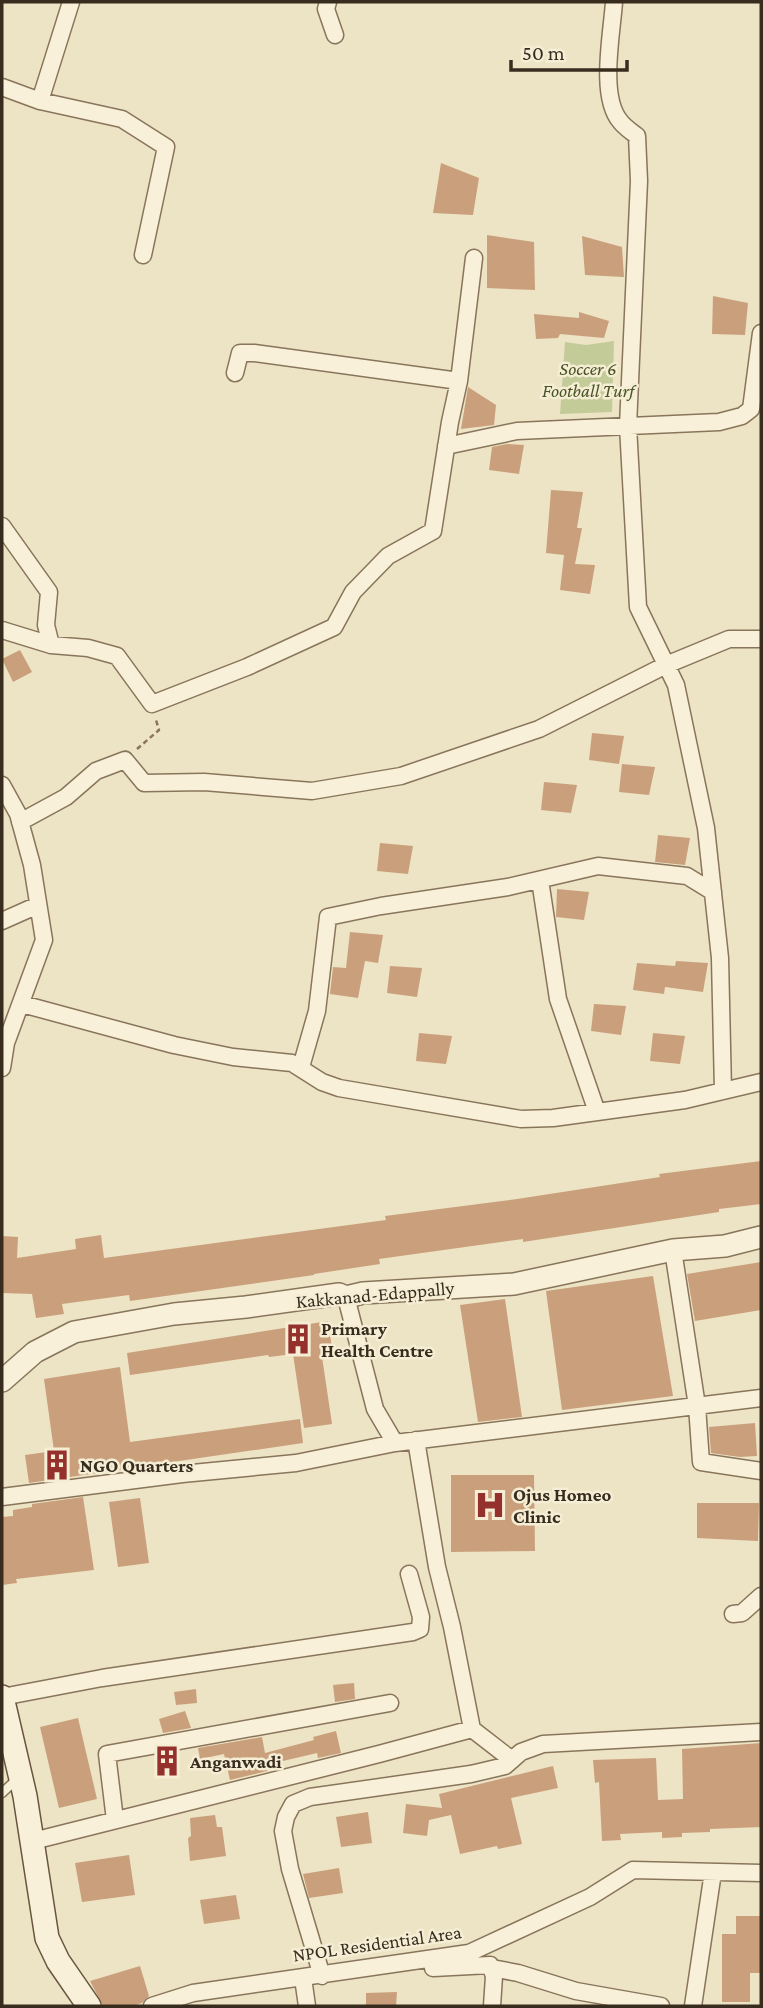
<svg xmlns="http://www.w3.org/2000/svg" width="763" height="2008" viewBox="0 0 763 2008" font-family="'Crimson Pro',serif">
<style>
.green{fill:#c3cb99}
.building{fill:#caa07c}
.lines{fill:none;stroke-linecap:round;stroke-linejoin:round}
.service-casing{stroke:#88755b;stroke-width:11}
.minor-casing{stroke:#88755b;stroke-width:19}
.tertiary-casing{stroke:#88755b;stroke-width:24}
.secondary-casing{stroke:#69563f;stroke-width:26}
.path{stroke:#88755b;stroke-width:2.5;stroke-dasharray:5 3.5;stroke-linecap:butt}
.service{stroke:#f8f0d8;stroke-width:8}
.minor{stroke:#f8f0d8;stroke-width:16}
.tertiary{stroke:#f8f0d8;stroke-width:21}
.secondary{stroke:#f8f0d8;stroke-width:23}
.labels{text-anchor:middle;stroke-width:5;stroke-linejoin:round;paint-order:stroke}
.park-label{font-size:19px;font-style:italic;fill:#465426;stroke:#f5edd4}
.street-label{font-size:19px;fill:#382c1f;stroke:#f5edd4}
.poi-label{font-size:19px;font-weight:bold;fill:#382c1f;stroke:#f5edd4;text-anchor:start}
</style>
<rect width="100%" height="100%" fill="#ede3c5"/>
<!-- green -->
<path class="green" d="M614,341L612,412L560,414L565,342L586,345Z"/>
<!-- building -->
<path class="building" d="M441,163L479,178L473,215L433,213Z
M487,235L534,242L535,290L487,288Z
M582,236L622,247L624,277L585,275Z
M713,296L748,303L745,335L712,334Z
M579,312L609,321L604,338L560,334L558,338L536,339L534,314L579,318Z
M468,387L496,405L494,425L461,429Z
M507,444L524,445L519,474L489,470L492,447Z
M551,490L583,492L577,528H582L575,564L595,565L590,594L560,590L564,555L546,553Z
M20,650L32,672L13,682L2,659Z
M592,733L624,736L619,764L589,760Z
M622,764L655,767L649,795L619,792Z
M544,782L577,785L571,813L541,810Z
M658,835L690,838L685,865L655,862Z
M380,843L413,846L408,874L377,871Z
M557,889L589,892L584,920L556,917Z
M350,932L383,935L378,963L365,961L358,998L330,994L333,967L346,968Z
M676,961L708,963L703,992L665,987L664,994L633,990L637,963L675,966Z
M390,966L422,968L417,997L387,993Z
M594,1004L626,1006L621,1035L591,1031Z
M419,1033L452,1036L446,1064L416,1061Z
M653,1033L685,1036L680,1064L650,1061Z
M761,1161V1204L719,1209V1212L523,1242V1239L379,1259L380,1264L314,1274V1275L130,1301L129,1295L62,1304L64,1314L36,1318L32,1294L2,1293V1236L18,1237L17,1258L76,1249L75,1239L101,1235L104,1258L386,1220L385,1216L517,1199L660,1177L659,1174Z
M761,1262V1310L695,1321L687,1274Z
M653,1276L673,1396L562,1410L546,1291Z
M505,1299L522,1417L478,1422L460,1305Z
M328,1321L332,1348L321,1350L332,1424L304,1428L293,1354L269,1357L268,1355L130,1375L127,1353Z
M120,1367L130,1442L300,1419L303,1443L29,1483L25,1455L54,1451L44,1379Z
M755,1423L757,1456L740,1457L711,1453L709,1427Z
M451,1475H534L535,1551L451,1552Z
M83,1497L94,1570L16,1579L17,1583L2,1585V1517L13,1516V1510L32,1507V1504Z
M140,1498L149,1563L118,1567L109,1502Z
M697,1503H759L758,1541L697,1538Z
M354,1683L355,1699L335,1702L333,1685Z
M196,1689L197,1703L176,1705L174,1692Z
M185,1711L191,1728L163,1733L159,1719Z
M78,1718L97,1799L59,1808L40,1727Z
M336,1731L341,1753L318,1758L317,1753L266,1765L267,1771L230,1780L224,1754L200,1759L198,1748L262,1737L265,1753L314,1740L313,1737Z
M761,1743V1827L710,1829V1832L682,1833V1837L662,1838V1832L620,1834L621,1840L602,1841L599,1782L595,1783L593,1760L656,1758L658,1800L683,1799L682,1749Z
M174,1753L176,1766L160,1769L158,1756Z
M553,1766L558,1788L511,1798L522,1844L498,1849L497,1846L460,1854L451,1815L429,1820L427,1836L403,1833L406,1804L442,1808L439,1794Z
M368,1812L372,1843L341,1847L336,1817Z
M215,1815L217,1827H222L226,1856L190,1861L188,1838L191,1836L190,1818Z
M129,1855L135,1895L82,1902L75,1863Z
M339,1868L343,1893L309,1898L303,1874Z
M236,1895L240,1919L204,1924L200,1900Z
M736,1916H761V1973H750V2002H722V1934H736Z
M140,1966L149,1996L142,2003L133,2006H103L90,1981Z
M397,1992L396,2006H366V1993Z"/>
<g class="lines">
<!-- service casing -->
<g class="service-casing">
<path id="service" d="M2,1793L18,1778"/>
</g>
<!-- minor casing -->
<g class="minor-casing">
<path id="minor" d="M71,2L40,101L122,119L166,147L143,255
M328,2L326,9L335,35
M614,2C612,33 599,96 620,121C624,127 631,131 637,136L639,181L628,426L638,607L676,685L706,828L720,958L723,1091
M2,87L40,101
M459,381L474,258
M446,446L517,431L719,422L742,416L751,409L761,333
M2,526L49,592L46,625L51,645
M2,630L51,645L88,648L117,656L152,704L247,667L334,627L353,592L388,556L433,531L450,422L459,381L254,353H240L235,373
M2,785L18,814L32,865L44,940L6,1043L2,1068
M20,822L66,797L96,771L125,760L144,783L204,782L312,791L401,776L539,729L666,665L729,639H761
M540,880L558,999L597,1112
M2,921L38,905
M22,1004L174,1045L233,1057L292,1063L322,1082L339,1088L521,1119L553,1118L685,1100L761,1082
M301,1067L317,1011L328,917L381,906L508,887L598,866L687,876L713,892
M673,1250L697,1406L701,1462L761,1471
M416,1440L437,1567L452,1627L472,1729L512,1760
M395,1443L761,1398
M2,1497L182,1474L296,1463L395,1443L375,1409L346,1297
M733,1614L742,1613L761,1596
M2,1697L102,1678L413,1632L420,1629L421,1617L409,1574
M115,1820L107,1754L390,1703
M33,1841L379,1754L472,1729
M433,1968L490,1965L494,1976L492,2006
M492,1968L518,1973L576,1991L661,2006
M322,1976L290,1869L283,1831L286,1817L293,1804L310,1797L471,1774L505,1766L521,1752L543,1744L761,1732
M304,1985L307,2006
M152,2006L193,1993L469,1953L590,1897L633,1870L761,1873
M693,2006L713,1872"/>
</g>
<!-- tertiary casing -->
<g class="tertiary-casing">
<path id="tertiary" d="M2,1381L35,1352L74,1332L174,1314L246,1307L339,1294L346,1297L363,1293L514,1284L673,1250L725,1246L761,1237"/>
</g>
<!-- secondary casing -->
<g class="secondary-casing">
<path id="secondary" d="M2,1697L25,1796L47,1938L58,1961L89,2006"/>
</g>
<!-- path -->
<path class="path" d="M137,749L159,730L156,720"/>
<!-- service -->
<use href="#service" class="service"/>
<!-- minor -->
<use href="#minor" class="minor"/>
<!-- tertiary -->
<use href="#tertiary" class="tertiary"/>
<!-- secondary -->
<use href="#secondary" class="secondary"/>
</g>
<!-- icons -->
<defs>
<g id="building-bare" transform="scale(2.415)"><path d="M-4-6H4V6H1V3H-1V6H-4ZM-2.5-4.3h1.7v1.8h-1.7ZM.8-4.3h1.7v1.8H.8ZM-2.5-1h1.7V.8h-1.7ZM.8-1h1.7V.8H.8Z" fill="#95312d" stroke="#f5edd4" stroke-width="2.5" paint-order="stroke"/></g>
<g id="hospital-bare" transform="scale(2.415)"><path d="M-5-5h3v3.5h4V-5h3V5h-3V1.5h-4V5h-3Z" fill="#95312d" stroke="#f5edd4" stroke-width="2.5" paint-order="stroke"/></g>
</defs>
<g fill-rule="evenodd">
<use href="#building-bare" x="298" y="1339"/>
<use href="#building-bare" x="57" y="1465"/>
<use href="#hospital-bare" x="490" y="1505"/>
<use href="#building-bare" x="167" y="1761"/>
</g>
<g class="labels">
<!-- park labels -->
<g class="park-label">
<text x="588" y="375">Soccer 6<tspan x="588" dy="22">Football Turf</tspan></text>
</g>
<!-- street labels -->
<g class="street-label">
<text transform="translate(375 1294) rotate(-5)" y="7">Kakkanad-Edappally</text>
<text transform="translate(377 1943) rotate(-8)" y="7">NPOL Residential Area</text>
</g>
<!-- poi labels -->
<g class="poi-label">
<text x="321" y="1335">Primary<tspan x="321" dy="22">Health Centre</tspan></text>
<text x="80" y="1472">NGO Quarters</text>
<text x="513" y="1501">Ojus Homeo<tspan x="513" dy="22">Clinic</tspan></text>
<text x="190" y="1768">Anganwadi</text>
</g>
</g>
<!-- border -->
<rect width="763" height="2008" fill="none" stroke="#382c1f" stroke-width="7"/>
<!-- scale -->
<path d="M511 60v10h116v-10" fill="none" stroke="#382c1f" stroke-width="3.5"/>
<text x="522" y="60" font-size="21" fill="#382c1f" stroke="#f5edd4" stroke-width="5" paint-order="stroke">50 m</text>
</svg>
